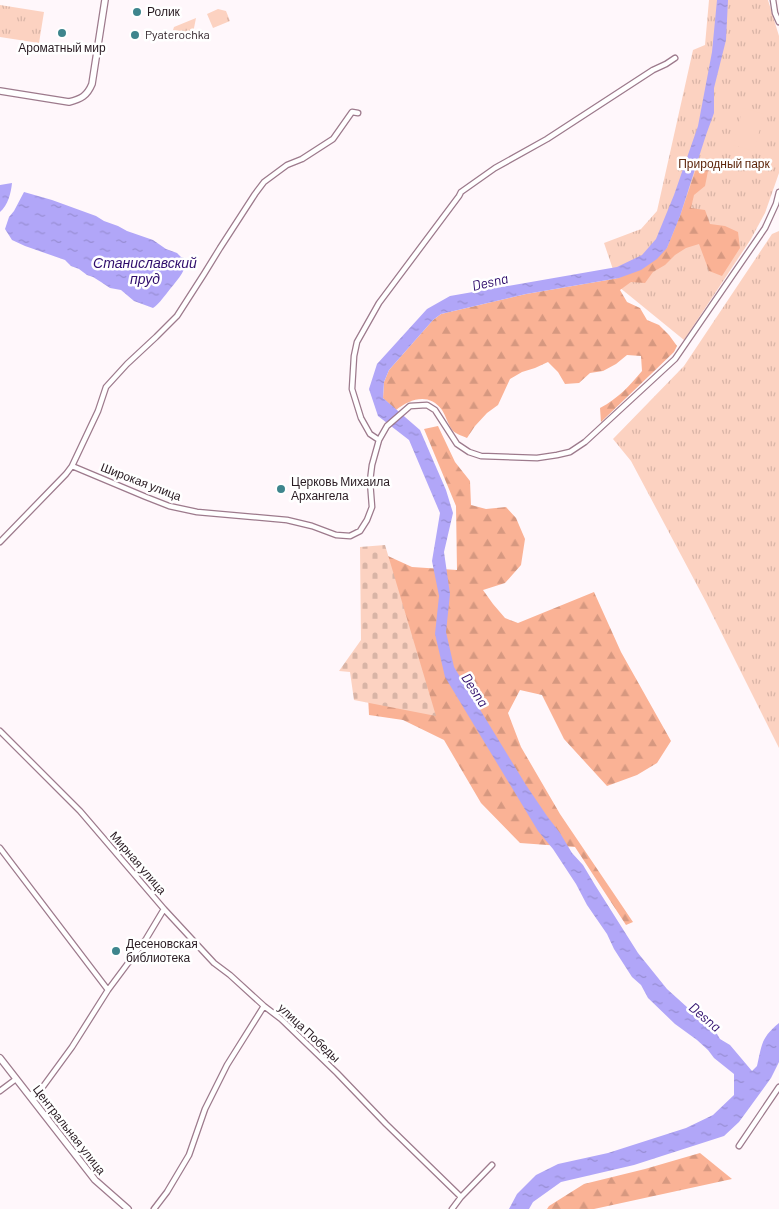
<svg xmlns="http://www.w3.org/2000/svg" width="779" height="1209" viewBox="0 0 779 1209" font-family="Barlow,sans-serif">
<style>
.grass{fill:url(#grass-tufts)}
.forest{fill:url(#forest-firs)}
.cemetery{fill:url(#cemetery-stones)}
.garden{fill:#fcd2c1}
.water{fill:url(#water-ripples)}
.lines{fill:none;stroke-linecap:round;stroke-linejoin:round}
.minor-casing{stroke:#9d7a8c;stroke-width:7}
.tertiary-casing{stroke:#9d7a8c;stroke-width:8}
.minor{stroke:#fff;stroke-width:4.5}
.tertiary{stroke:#fff;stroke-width:5.5}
.poi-dot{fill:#3e858d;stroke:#fff;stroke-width:2}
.labels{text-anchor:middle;stroke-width:5;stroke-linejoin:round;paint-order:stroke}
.poi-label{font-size:12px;fill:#291b22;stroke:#fff;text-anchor:start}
.park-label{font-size:12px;fill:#5e270d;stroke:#fff}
.street-label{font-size:12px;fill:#291b22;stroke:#fff}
.water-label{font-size:14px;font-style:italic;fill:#2f0d6c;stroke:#fff}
</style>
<defs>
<pattern id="grass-tufts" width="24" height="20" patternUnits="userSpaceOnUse" patternTransform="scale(1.25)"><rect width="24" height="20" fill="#fcd2c1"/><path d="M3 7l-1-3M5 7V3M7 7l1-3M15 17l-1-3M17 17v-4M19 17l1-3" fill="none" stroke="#d8b4a6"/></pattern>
<pattern id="forest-firs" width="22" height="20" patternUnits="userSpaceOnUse" patternTransform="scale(1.25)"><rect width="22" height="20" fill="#fab295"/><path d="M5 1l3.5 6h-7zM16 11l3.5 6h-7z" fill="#d69880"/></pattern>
<pattern id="cemetery-stones" width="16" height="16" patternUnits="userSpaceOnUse" patternTransform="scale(1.25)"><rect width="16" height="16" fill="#fcd2c1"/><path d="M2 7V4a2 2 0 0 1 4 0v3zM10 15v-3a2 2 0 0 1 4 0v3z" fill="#d8b4a6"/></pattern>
<pattern id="water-ripples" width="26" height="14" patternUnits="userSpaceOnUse" patternTransform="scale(1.25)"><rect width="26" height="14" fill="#b1a6f8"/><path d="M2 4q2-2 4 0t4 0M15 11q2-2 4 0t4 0" fill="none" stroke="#988ed4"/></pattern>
</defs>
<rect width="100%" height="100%" fill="#fff7fb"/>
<!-- grass -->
<path class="grass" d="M709,0H768L779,36V173L765,213L751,239L684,340L619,287L604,243L641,229L657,211L693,50L705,45Z
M0,5L44,12L39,43L0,37Z
M218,9L226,11L230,21L213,28L207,14Z
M196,18L193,33L173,30L174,27Z
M779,231V748L706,602L631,461L613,439L684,366L772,234Z"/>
<!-- forest -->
<path class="forest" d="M699,160L708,171L705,186L694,195L691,208L705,210L710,224L725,226L738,232L740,248L722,276L709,271L699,244L686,248L675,255L665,265L653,272L645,283L631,282L620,290L627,302L640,308L647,320L659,325L669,335L677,346L674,352L601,422L600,408C619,398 629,386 642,371L641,356L627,355L616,364L603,371L590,373L579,383L565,384L558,372L548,362L535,368L522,372L510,379L498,405L487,413L475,426L467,438C463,436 456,434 453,431C448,425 446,416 442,410C429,392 410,399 396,410L383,398L384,382L389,370L433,320L441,314L526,294L619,278L667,248L680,216Z
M438,426L455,462L470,481L471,505L486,509L506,507L516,518L525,539L521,565L505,583L483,590L493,604L505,618L518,623L594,592L621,652L671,741L657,763L637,775L607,786L564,739L542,695L520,690L508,713L521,747L560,814L633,922L626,925L575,847L520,843L481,803L444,740L403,720L369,715L366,658L377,551L412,567L457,570L456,506L424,429Z
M700,1153L732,1179L594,1209H547L549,1206L584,1184L645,1169Z"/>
<!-- cemetery -->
<path class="cemetery" d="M385,545L436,716L354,700L350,672L339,671L361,640L360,547Z"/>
<!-- garden -->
<path class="garden" d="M743,108L764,114L754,151L733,145Z"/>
<!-- water -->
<path class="water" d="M717,0H728L726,40L714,88V113L706,135L680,216L667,248L657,259L641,270L619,278L526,294L441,314L433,320L389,370L384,382L383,398L420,430L446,490L453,513L444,552L450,594L446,632L454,667L526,785L547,816L560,833L572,853L583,865L595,885L638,953L667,989L688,1008L714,1029L720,1039L730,1045L752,1071L757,1066C762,1044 761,1038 779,1023V1062L771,1078L739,1122L724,1136L634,1165L561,1182L533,1202L529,1209H509L517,1194L536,1175L558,1164L608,1153L686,1128L713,1115L734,1095V1074L714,1058L708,1050L697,1040L675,1024L648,998L641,985L632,977L614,949L607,934L587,905L576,884L553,849L538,831L445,677L435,634L439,596L432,561L440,513L409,440L378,416L369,389L377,364L427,309L450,296L617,267L642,255L656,239L674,195L698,126L712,52Z
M12,183C11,193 8,205 0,212V185Z
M24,192L52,200L96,216L104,221L118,226L127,231L153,240L166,249L177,253L181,257L187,259C185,274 175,282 167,293C162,299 159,304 153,308L134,301L121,290L110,288L101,282L93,277L87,275L79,269L71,266L65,260L25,246L12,240L5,229L9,217L14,211Z"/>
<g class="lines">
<!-- minor casing -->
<g class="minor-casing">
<path id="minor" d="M773,0L775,13L779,22
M379,440L370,434L361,418L352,389L354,356L357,342L379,303L459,196L461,192L495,168L547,139L653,70L666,64L675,58
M72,466L98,411L106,387L127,364L156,337L177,316L204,274L220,248L255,194L264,182L287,165L302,159L333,139L352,112L358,113
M0,542L66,474L72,466L146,497L169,506L197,512L287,520L312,526L336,535L350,536L360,531L367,520L372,507L370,481L372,465L379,440L387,426L410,406L427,405L435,410L457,444L469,452L481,456L537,458L557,455L570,452L585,442L675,359L765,228L776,204L779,192
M0,731L80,811L164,909L214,963L230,975L264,1006L281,1019L337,1073L386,1124L461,1197
M0,848L108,990
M0,1091L16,1079
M30,1095L42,1088L72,1047L108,990L146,939L164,909
M739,1146L779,1087
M154,1209L167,1192L189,1155L205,1109L227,1065L264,1006
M452,1209L461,1197L492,1165"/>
</g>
<!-- tertiary casing -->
<g class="tertiary-casing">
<path id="tertiary" d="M0,91L69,102C81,99 87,96 92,84L105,0
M0,1058L95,1180L128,1209"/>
</g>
<!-- minor -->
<use href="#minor" class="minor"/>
<!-- tertiary -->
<use href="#tertiary" class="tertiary"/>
</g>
<!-- markers -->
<g class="poi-dot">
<circle cx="137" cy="12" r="5"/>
<circle cx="62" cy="33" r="5"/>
<circle cx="135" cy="35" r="5"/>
<circle cx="281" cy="489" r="5"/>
<circle cx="116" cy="951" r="5"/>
</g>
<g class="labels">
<!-- poi labels -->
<g class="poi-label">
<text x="147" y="16">Ролик</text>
<text x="145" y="39">Pyaterochka</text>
<text x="62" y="52" text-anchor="middle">Ароматный мир</text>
<text x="291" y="486">Церковь Михаила<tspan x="291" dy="14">Архангела</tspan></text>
<text x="126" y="948">Десеновская<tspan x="126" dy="14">библиотека</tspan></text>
</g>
<!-- park labels -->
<g class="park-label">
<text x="724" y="168">Природный парк</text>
</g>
<!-- street labels -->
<g class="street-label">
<text transform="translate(141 482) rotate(21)" y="4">Широкая улица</text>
<text transform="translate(138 863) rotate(49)" y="4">Мирная улица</text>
<text transform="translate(309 1033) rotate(43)" y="4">улица Победы</text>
<text transform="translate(69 1130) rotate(52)" y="4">Центральная улица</text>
</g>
<!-- water labels -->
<g class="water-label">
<text x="145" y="268">Станиславский<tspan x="145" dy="16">пруд</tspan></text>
<text transform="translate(490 282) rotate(-13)" y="5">Desna</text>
<text transform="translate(475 690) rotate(57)" y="5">Desna</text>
<text transform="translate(705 1017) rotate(40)" y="5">Desna</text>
</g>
</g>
</svg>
